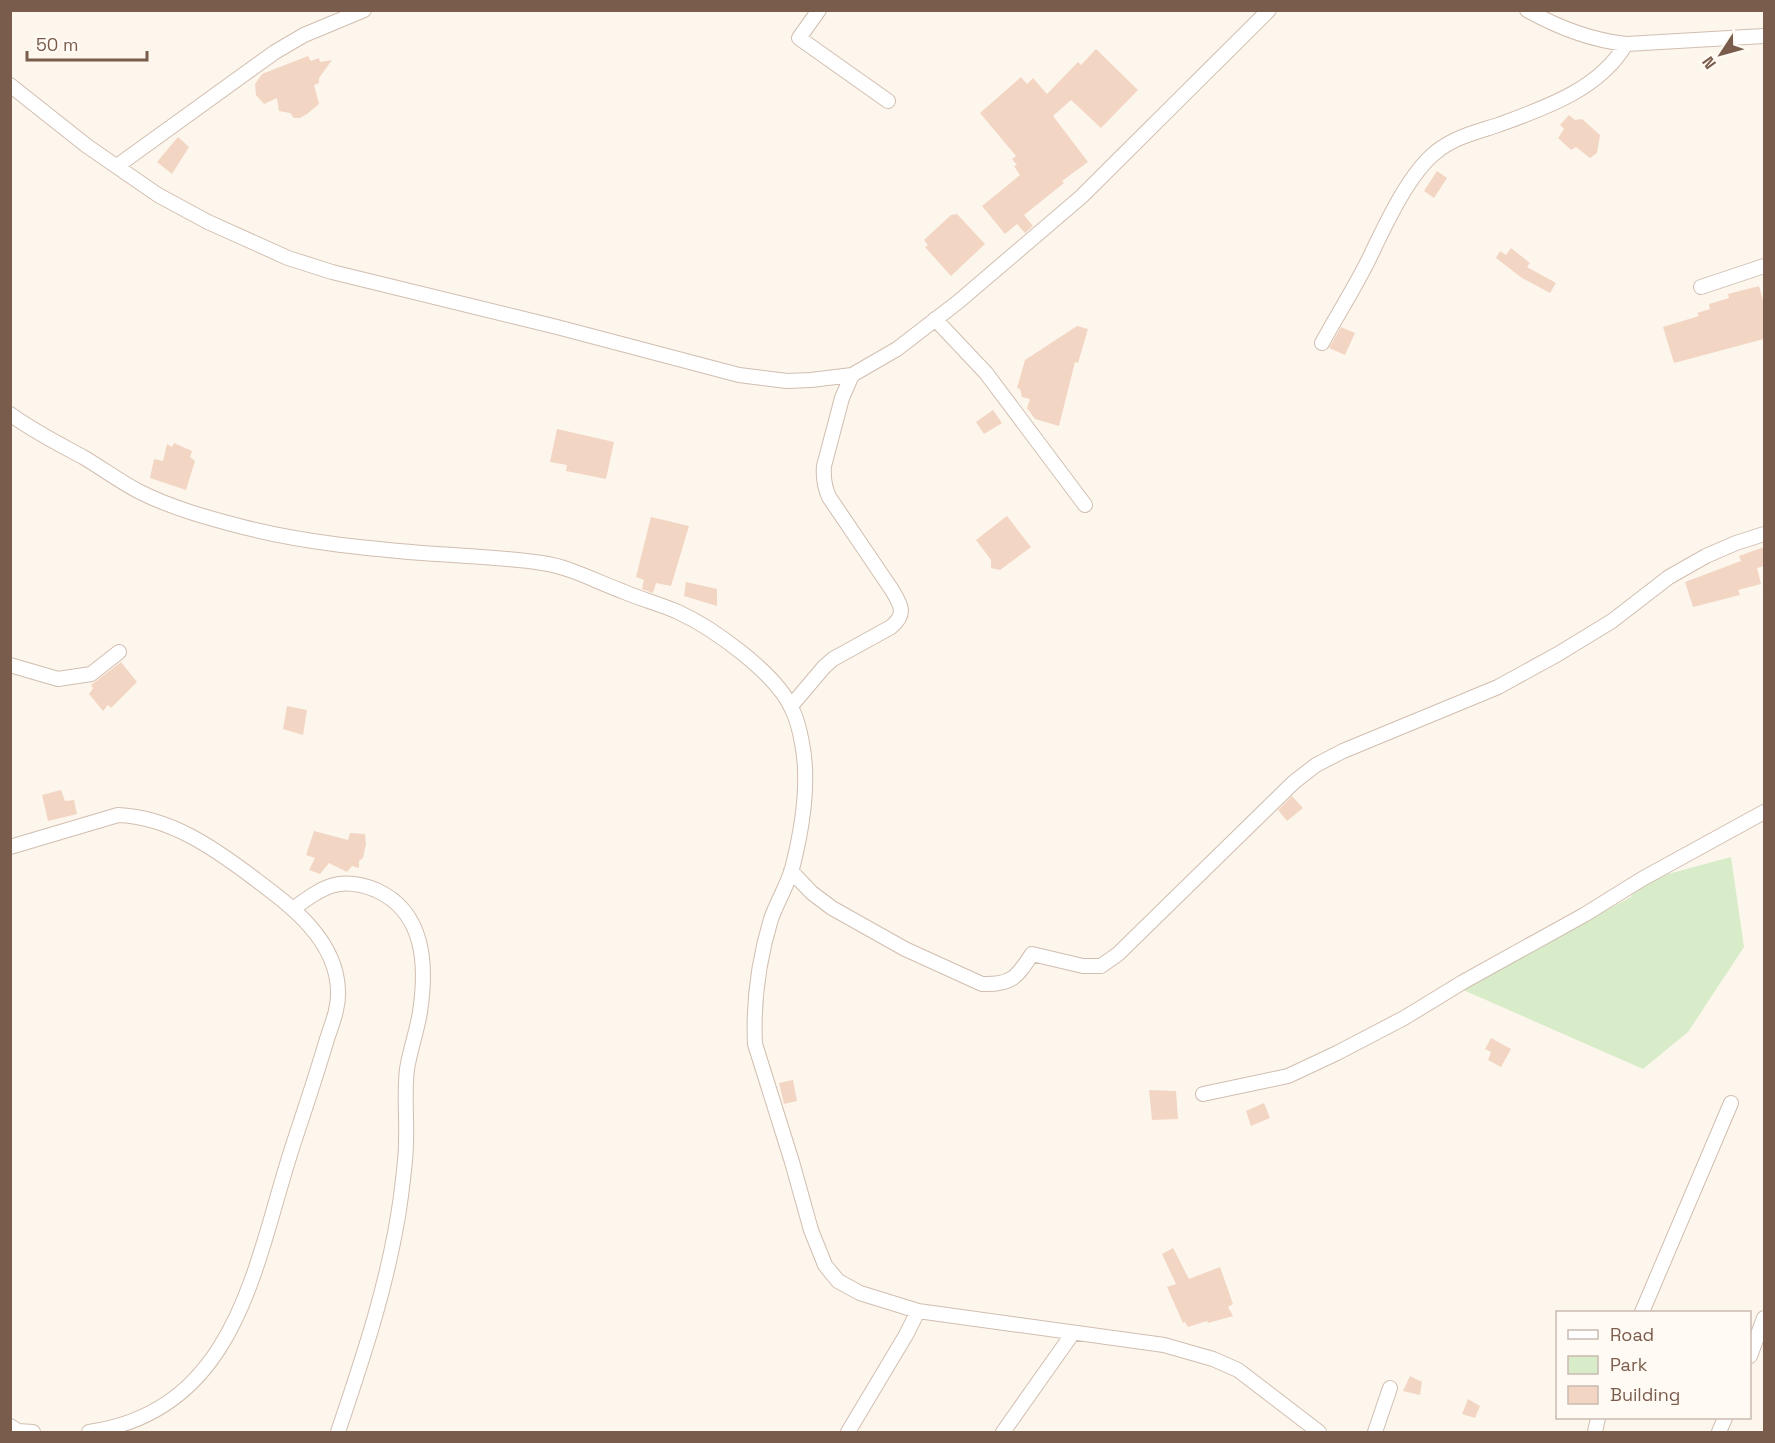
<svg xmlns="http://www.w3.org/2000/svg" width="1775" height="1443" viewBox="0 0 1775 1443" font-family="'Space Grotesk',sans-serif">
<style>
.green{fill:#d8ecc9}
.building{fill:#f3d5c3}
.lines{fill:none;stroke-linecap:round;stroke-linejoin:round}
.minor-casing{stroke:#d1beb0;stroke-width:16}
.minor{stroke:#fff;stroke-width:14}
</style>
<rect width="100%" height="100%" fill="#fdf6ec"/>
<!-- green -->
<path class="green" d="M1731,857L1744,947L1688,1032L1643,1069L1461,989L1631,897L1638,882Z"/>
<!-- building -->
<path class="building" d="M1096,49L1138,90L1101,128L1071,100L1053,116L1088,162L1062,181L1064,183L1024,215L1033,226L1025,233L1017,224L1005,234L982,206L1020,175L1014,166L1017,165L1012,159L1016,156L980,113L1021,77L1027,84L1033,78L1047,94L1078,62L1081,65Z
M308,56L311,61L319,58L320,62L332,60L319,78V83L314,85L319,104L307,114L300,118H294L290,113L279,111L277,98L264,104L256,95L255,84L262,74Z
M1569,115L1575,120L1582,119L1600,135L1597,153L1590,158L1576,147L1571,150L1558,138L1564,129L1560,125Z
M178,137L189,147L172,174L157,162Z
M1437,171L1447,178L1434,198L1424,191Z
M957,214L985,244L951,276L925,247L928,245L924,240L951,215Z
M1511,248L1530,263L1527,267L1556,283L1550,293L1522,278L1496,258L1500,251L1506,255Z
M1759,286L1764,304V339L1674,363L1663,327L1699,316L1697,313L1710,309L1709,304L1729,298L1728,294Z
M1077,326L1088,329L1078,363L1075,362L1059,426L1035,419L1027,408L1030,399L1022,397L1020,389L1017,388L1025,360Z
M1341,327L1355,333L1345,355L1329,348Z
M993,410L1002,423L984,434L976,422Z
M557,429L614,442L606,479L566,471L567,465L550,462Z
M174,443L192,451L190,457L195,461L186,490L150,478L154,459L163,461L167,444L172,447Z
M1007,516L1031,547L1000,570L991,568V560L976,540Z
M651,517L689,526L671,586L656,583L653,593L642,589L644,580L636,577Z
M1764,547V566L1757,568L1761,584L1738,590L1740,595L1693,607L1685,582L1741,561L1739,556Z
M686,582L717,589V606L684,596Z
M121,662L137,682L111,708L108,705L103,711L89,694L93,688L91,685Z
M287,706L307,710L303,735L283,729Z
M61,790L65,801L74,800L77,814L48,821L42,795Z
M1292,796L1303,808L1287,821L1278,810Z
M314,831L348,840L350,833L365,834L366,844L363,858L359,861V868L352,866L347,872L329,863L320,874L309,870L315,858L306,855Z
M1491,1038L1511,1049L1501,1067L1488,1060L1491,1052L1485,1049Z
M793,1080L797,1101L784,1104L779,1083Z
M1149,1090L1176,1091L1178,1119L1152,1120Z
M1264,1103L1270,1118L1251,1126L1246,1111Z
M1173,1248L1189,1279L1220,1267L1233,1304L1228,1307L1233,1316L1208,1323L1207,1321L1188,1327L1185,1322L1183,1323L1167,1287L1176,1284L1162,1254Z
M1410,1376L1422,1382L1420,1395L1403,1391Z
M1468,1399L1480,1406L1475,1418L1462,1414Z"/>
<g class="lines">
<!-- minor casing -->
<g class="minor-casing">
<path id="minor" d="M819,10L799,38L888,101
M1527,10C1559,28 1590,40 1626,44L1764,36
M10,85L87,146L158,195L208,222L288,258L332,272L557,327L739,375L787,381L811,380L852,375L897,349L958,302L1081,197L1269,10
M117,166L275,52L304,35L364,10
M1701,287L1764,266
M935,319L986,373L1085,505
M1322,343C1337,316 1353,290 1367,263C1383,230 1407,175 1436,152C1454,137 1477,132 1498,125C1545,108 1600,89 1626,44
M10,414C33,431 59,444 83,457C102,468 120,482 140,492C172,508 208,518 243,527C302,542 362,548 422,553C462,556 502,557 542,563C570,567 595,581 622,591C640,599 660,604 678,612C713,628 776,673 792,709C797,719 800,732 802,743C810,783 802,830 792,869C787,886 777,902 771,919C759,959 753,1003 755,1044L792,1162L811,1230L825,1265L838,1281L860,1293L918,1311L1164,1345L1213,1359L1238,1370L1319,1432
M10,665L58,679L91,674L119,652
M791,706L824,667L833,659L891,627C907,614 901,605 892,590L829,497C824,486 823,478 824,466L842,398L852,375
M10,847L118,815C170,817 214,848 255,879C291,906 337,940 338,991C339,1007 332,1024 327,1039C317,1073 306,1106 295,1139C255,1258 241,1410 89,1432
M791,871L812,893L832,908L905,949L982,984C1012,985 1017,977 1032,954L1083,966H1101L1118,954L1294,782L1316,765L1343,751L1498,687L1558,654L1612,621L1669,577L1706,556L1736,543L1764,534
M294,908C323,887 340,875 376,890C425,912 427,965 420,1012C417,1031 410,1050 407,1069C404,1093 407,1118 406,1142C406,1160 403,1178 401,1196C390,1278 364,1355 338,1432
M1203,1094L1288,1076L1337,1053L1404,1018L1463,982L1584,915L1642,879L1764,812
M1642,1312L1731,1103
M1750,1356L1764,1318
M10,1426L18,1431L33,1432
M848,1432L906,1335L918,1311
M1003,1432L1073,1333
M1375,1432L1390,1388
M1595,1432L1598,1418
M1719,1432L1725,1418"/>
</g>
<!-- minor -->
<use href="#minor" class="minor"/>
</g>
<!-- border -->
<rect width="1775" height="1443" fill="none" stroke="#7a5c4d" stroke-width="24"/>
<!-- legend -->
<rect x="1556" y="1311" width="195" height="108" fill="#fffaf3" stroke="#cabbb1" stroke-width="1.5"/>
<rect x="1568" y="1330" width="30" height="9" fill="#ffffff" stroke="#cabbb1" stroke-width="1.5"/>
<text x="1610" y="1341" font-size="18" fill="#7a5c4d">Road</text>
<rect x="1568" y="1356" width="30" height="18" fill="#d8ecc9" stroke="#cabbb1" stroke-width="1.5"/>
<text x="1610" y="1371" font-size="18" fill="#7a5c4d">Park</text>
<rect x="1568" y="1386" width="30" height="18" fill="#f3d5c3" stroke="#cabbb1" stroke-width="1.5"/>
<text x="1610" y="1401" font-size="18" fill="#7a5c4d">Building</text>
<!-- north arrow -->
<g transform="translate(1721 54) rotate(234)" stroke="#fffaf3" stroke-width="4.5" paint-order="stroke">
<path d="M0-4.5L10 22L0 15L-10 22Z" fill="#7a5c4d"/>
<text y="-9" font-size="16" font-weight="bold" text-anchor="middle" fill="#7a5c4d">N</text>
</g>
<!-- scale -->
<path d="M27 51v9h120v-9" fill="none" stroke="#7a5c4d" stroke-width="3"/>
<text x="36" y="51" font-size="18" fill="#7a5c4d" stroke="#fffaf3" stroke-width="4.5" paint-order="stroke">50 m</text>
</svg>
